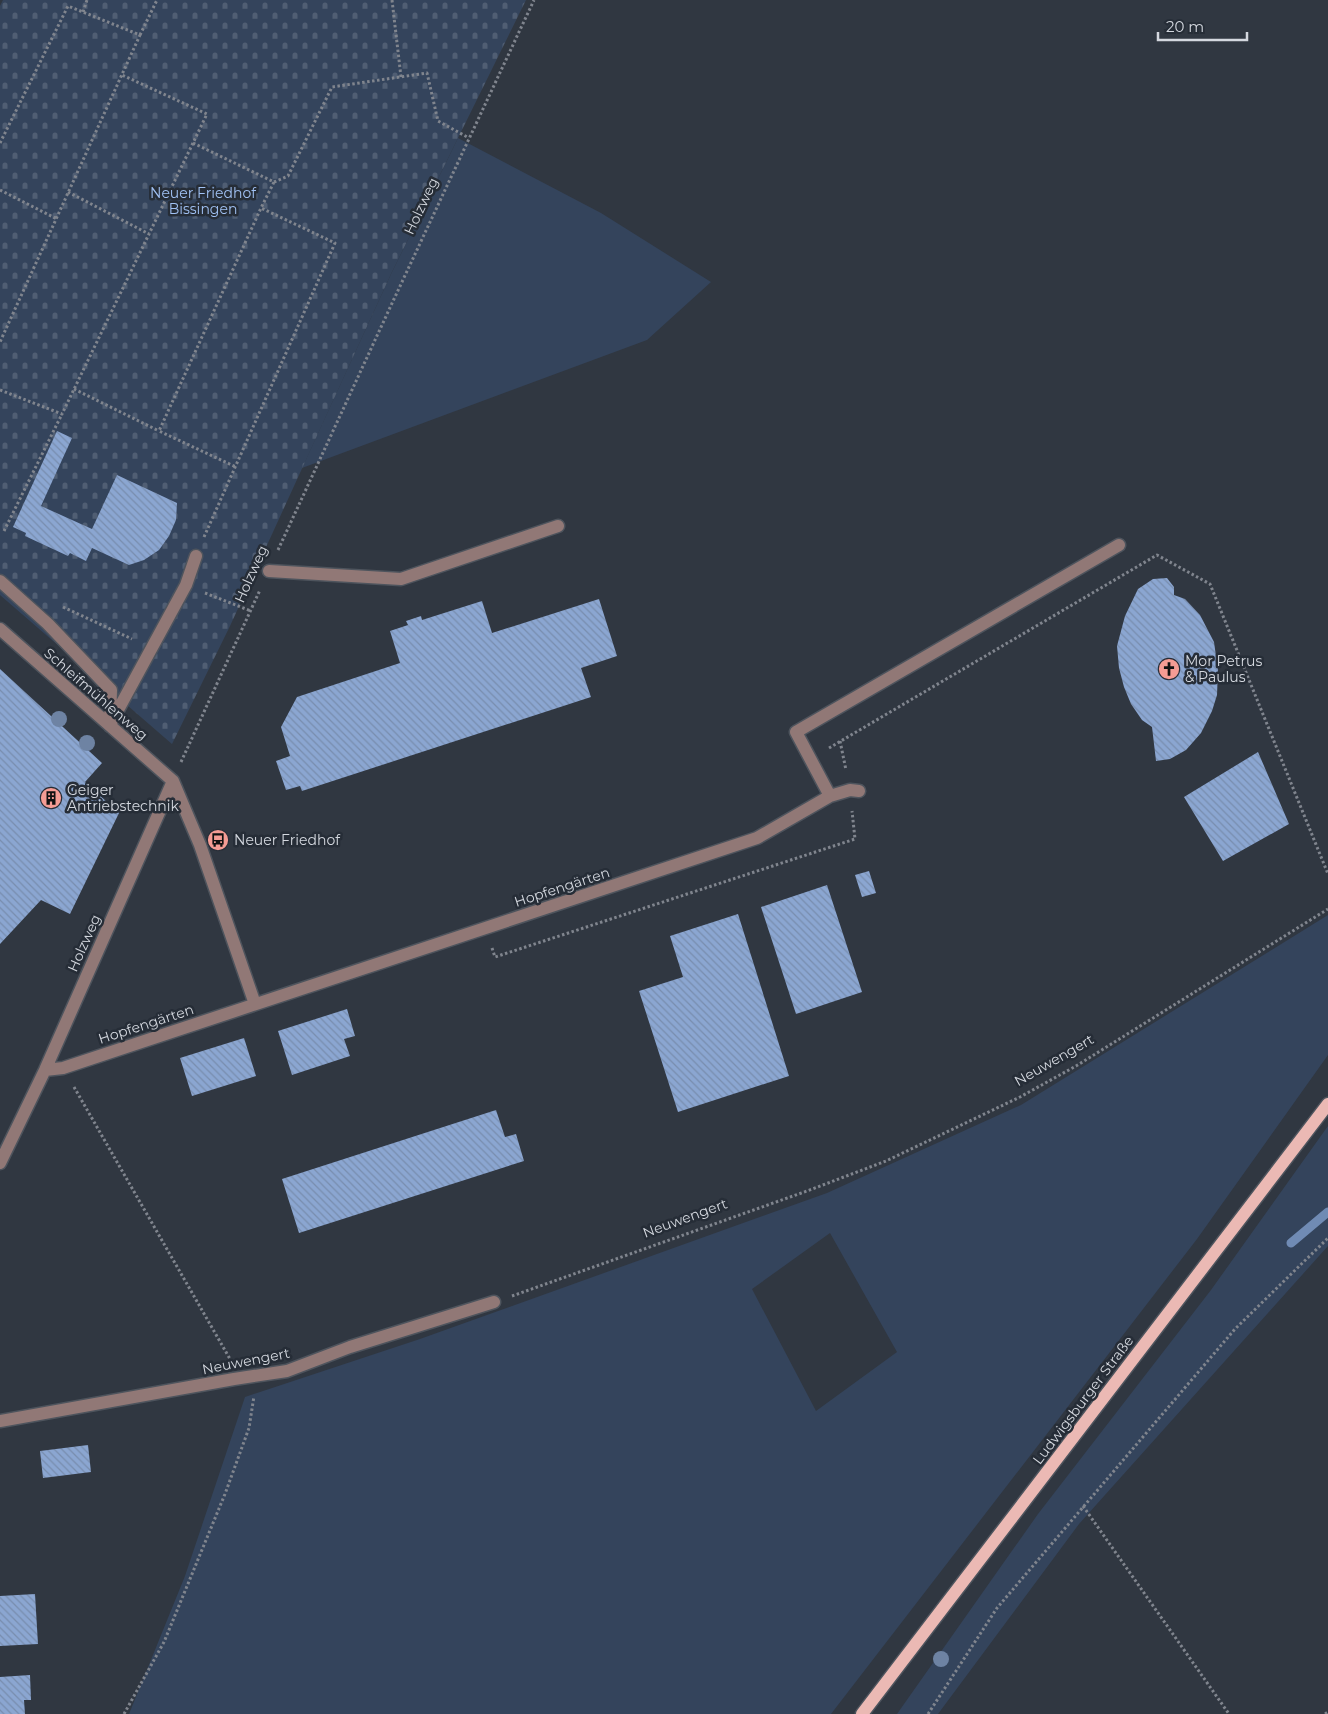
<svg xmlns="http://www.w3.org/2000/svg" width="1328" height="1714" viewBox="0 0 1328 1714" font-family="Montserrat,sans-serif">
<style>
.green{fill:#34445c;fill-rule:evenodd}
.cemetery{fill:url(#cemetery-stones)}
.lines{fill:none;stroke-linecap:round;stroke-linejoin:round}
.stream{stroke:#708bb4;stroke-width:9}
.building{fill:url(#building-back-hatch)}
.minor-casing{stroke:#4e545d;stroke-width:15}
.major-casing{stroke:#4e545d;stroke-width:15}
.path{stroke:#80858e;stroke-width:3;stroke-dasharray:2.5 2.5;stroke-linecap:butt}
.minor{stroke:#917876;stroke-width:12}
.major{stroke:#ebb9b4;stroke-width:12}
.tree{fill:#6e83a3}
.labels{text-anchor:middle;stroke-width:5;stroke-linejoin:round;paint-order:stroke}
.park-label{font-size:14px;fill:#a1c2f4;stroke:#262d37}
.street-label{font-size:14px;fill:#d4d8df;stroke:#262d37}
.poi-label{font-size:14px;fill:#d4d8df;stroke:#262d37;text-anchor:start}
</style>
<defs>
<pattern id="cemetery-stones" width="16" height="16" patternUnits="userSpaceOnUse" patternTransform="scale(1.25)"><rect width="16" height="16" fill="#34445c"/><path d="M2 7V4a2 2 0 0 1 4 0v3zM10 15v-3a2 2 0 0 1 4 0v3z" fill="#505e73"/></pattern>
<pattern id="building-back-hatch" width="6" height="6" patternUnits="userSpaceOnUse" patternTransform="scale(1.25)"><rect width="6" height="6" fill="#8ba6d1"/><path d="M-1 5l2 2M0 0l6 6M5-1l2 2" fill="none" stroke="#788dae"/></pattern>
</defs>
<rect width="100%" height="100%" fill="#303741"/>
<!-- green -->
<path class="green" d="M458,138L601,213L711,282L647,340L302,468L391,274Z
M1328,915V1055L1197,1239L831,1714H129L185,1576L245,1397L420,1339L827,1193L1021,1105ZM830,1233L897,1352L816,1411L752,1289Z
M1328,1126V1246L1079,1524L938,1714H897L1038,1514L1211,1290Z"/>
<!-- cemetery -->
<path class="cemetery" d="M3,0H526L391,274L230,626L172,744L0,595V6Z"/>
<g class="lines">
<!-- stream -->
<path class="stream" d="M1291,1243L1328,1212"/>
</g>
<!-- building -->
<path class="building" d="M57,431L72,438L41,506L92,529L117,475L177,503L176,520L169,536L159,550L144,560L129,565L92,548L86,561L70,553L68,556L25,536L26,533L13,527Z
M1167,578L1174,587V595L1185,599L1200,615L1214,642L1218,670L1217,695L1212,711L1201,733L1186,750L1170,759L1156,761L1152,727L1142,720L1131,704L1124,687L1119,668L1117,646L1125,616L1138,589L1153,579Z
M599,599L617,656L581,668L591,697L302,791L300,786L286,790L276,761L290,756L281,727L297,697L400,663L390,631L408,625L406,621L421,616L422,620L482,601L492,633Z
M0,669L102,763L85,782L119,813L70,914L41,900L0,944Z
M1258,752L1289,824L1223,861L1184,797Z
M869,871L876,893L862,897L855,875Z
M827,885L862,992L796,1014L761,907Z
M738,914L789,1076L678,1112L639,991L683,977L670,936Z
M347,1009L355,1036L344,1039L350,1056L292,1075L278,1031Z
M244,1038L256,1076L192,1096L180,1058Z
M496,1110L505,1137L516,1134L524,1161L299,1233L282,1179Z
M88,1445L91,1472L43,1478L40,1451Z
M35,1594L38,1644L0,1646V1596Z
M30,1675L31,1700H24L25,1714H0V1677Z"/>
<g class="lines">
<!-- minor casing -->
<g class="minor-casing">
<path id="minor" d="M269,571L401,579L558,526
M0,581L48,624L111,690L110,726
M0,629L173,781L200,845L255,1004
M112,721L186,585L196,556
M830,796L850,790L859,791
M45,1070L63,1068L757,838L830,796L796,732L1119,545
M0,1163L45,1070L173,781
M0,1421L234,1379L287,1371L350,1347L494,1302"/>
</g>
<!-- major casing -->
<g class="major-casing">
<path id="major" d="M862,1714L1328,1104"/>
</g>
<!-- path -->
<path class="path" d="M392,0L401,77
M83,12L87,0
M140,35L157,0
M0,143L68,6L140,35L0,342
M193,143L274,182L261,208
M274,182L288,176L332,87L427,73L438,121L469,138
M0,190L57,219
M68,192L149,234
M74,389L159,431
M0,390L62,414L207,114L122,75
M4,531L62,414
M204,537L335,243L261,208L159,431L236,467
M278,550L394,299L534,0
M205,593L251,611
M63,607L132,639
M840,741L846,770
M829,748L1157,555L1210,584L1328,874
M181,762L260,590
M492,948L495,957L855,839L852,811
M74,1087L230,1359
M512,1296L807,1191L886,1161L1020,1097L1076,1066L1328,909
M1083,1506L1229,1714
M124,1714L164,1642L225,1494L249,1428L254,1396
M928,1714L997,1608L1235,1329L1328,1238
M1325,1714L1328,1712"/>
<!-- minor -->
<use href="#minor" class="minor"/>
<!-- major -->
<use href="#major" class="major"/>
</g>
<!-- trees -->
<g class="tree">
<circle cx="59" cy="719" r="8"/>
<circle cx="87" cy="743" r="8"/>
<circle cx="941" cy="1659" r="8"/>
</g>
<!-- icons -->
<defs>
<g id="church-disc" transform="scale(1.125)"><circle r="9.5" fill="#f59c94" stroke="#262d37"/><path d="M-1.2-6h2.4v3.5h3.3v2.4h-3.3V6h-2.4V-.1h-3.3v-2.4h3.3Z" fill="#111"/></g>
<g id="building-disc" transform="scale(1.125)"><circle r="9.5" fill="#f59c94" stroke="#262d37"/><path d="M-4-6H4V6H1V3H-1V6H-4ZM-2.5-4.3h1.7v1.8h-1.7ZM.8-4.3h1.7v1.8H.8ZM-2.5-1h1.7V.8h-1.7ZM.8-1h1.7V.8H.8Z" fill="#111"/></g>
<g id="bus-disc" transform="scale(1.125)"><circle r="9.5" fill="#f59c94" stroke="#262d37"/><path d="M-5-6H5V4H4V6H2V4H-2V6H-4V4H-5ZM-3.5-4V0h7V-4ZM-3.5 1.2v1.5H-2V1.2ZM2 1.2v1.5H3.5V1.2Z" fill="#111"/></g>
</defs>
<g fill-rule="evenodd">
<use href="#church-disc" x="1169" y="669"/>
<use href="#building-disc" x="51" y="798"/>
<use href="#bus-disc" x="218" y="840"/>
</g>
<g class="labels">
<!-- park labels -->
<g class="park-label">
<text x="203" y="198">Neuer Friedhof<tspan x="203" dy="16">Bissingen</tspan></text>
</g>
<!-- street labels -->
<g class="street-label">
<text transform="translate(421 206) rotate(-65)" y="5">Holzweg</text>
<text transform="translate(251 574) rotate(-66)" y="5">Holzweg</text>
<text transform="translate(96 694) rotate(41)" y="5">Schleifmühlenweg</text>
<text transform="translate(562 887) rotate(-18)" y="5">Hopfengärten</text>
<text transform="translate(84 943) rotate(-66)" y="5">Holzweg</text>
<text transform="translate(146 1024) rotate(-18)" y="5">Hopfengärten</text>
<text transform="translate(1054 1060) rotate(-30)" y="5">Neuwengert</text>
<text transform="translate(685 1218) rotate(-20)" y="5">Neuwengert</text>
<text transform="translate(246 1361) rotate(-11)" y="5">Neuwengert</text>
<text transform="translate(1083 1400) rotate(-53)" y="5">Ludwigsburger Straße</text>
</g>
<!-- poi labels -->
<g class="poi-label">
<text x="1185" y="666">Mor Petrus<tspan x="1185" dy="16">&amp; Paulus</tspan></text>
<text x="67" y="795">Geiger<tspan x="67" dy="16">Antriebstechnik</tspan></text>
<text x="234" y="845">Neuer Friedhof</text>
</g>
</g>
<!-- scale -->
<path d="M1158 32v8h89v-8" fill="none" stroke="#d4d8df" stroke-width="2.5"/>
<text x="1166" y="32" font-size="15" fill="#d4d8df" stroke="#262d37" stroke-width="4" paint-order="stroke">20 m</text>
</svg>
